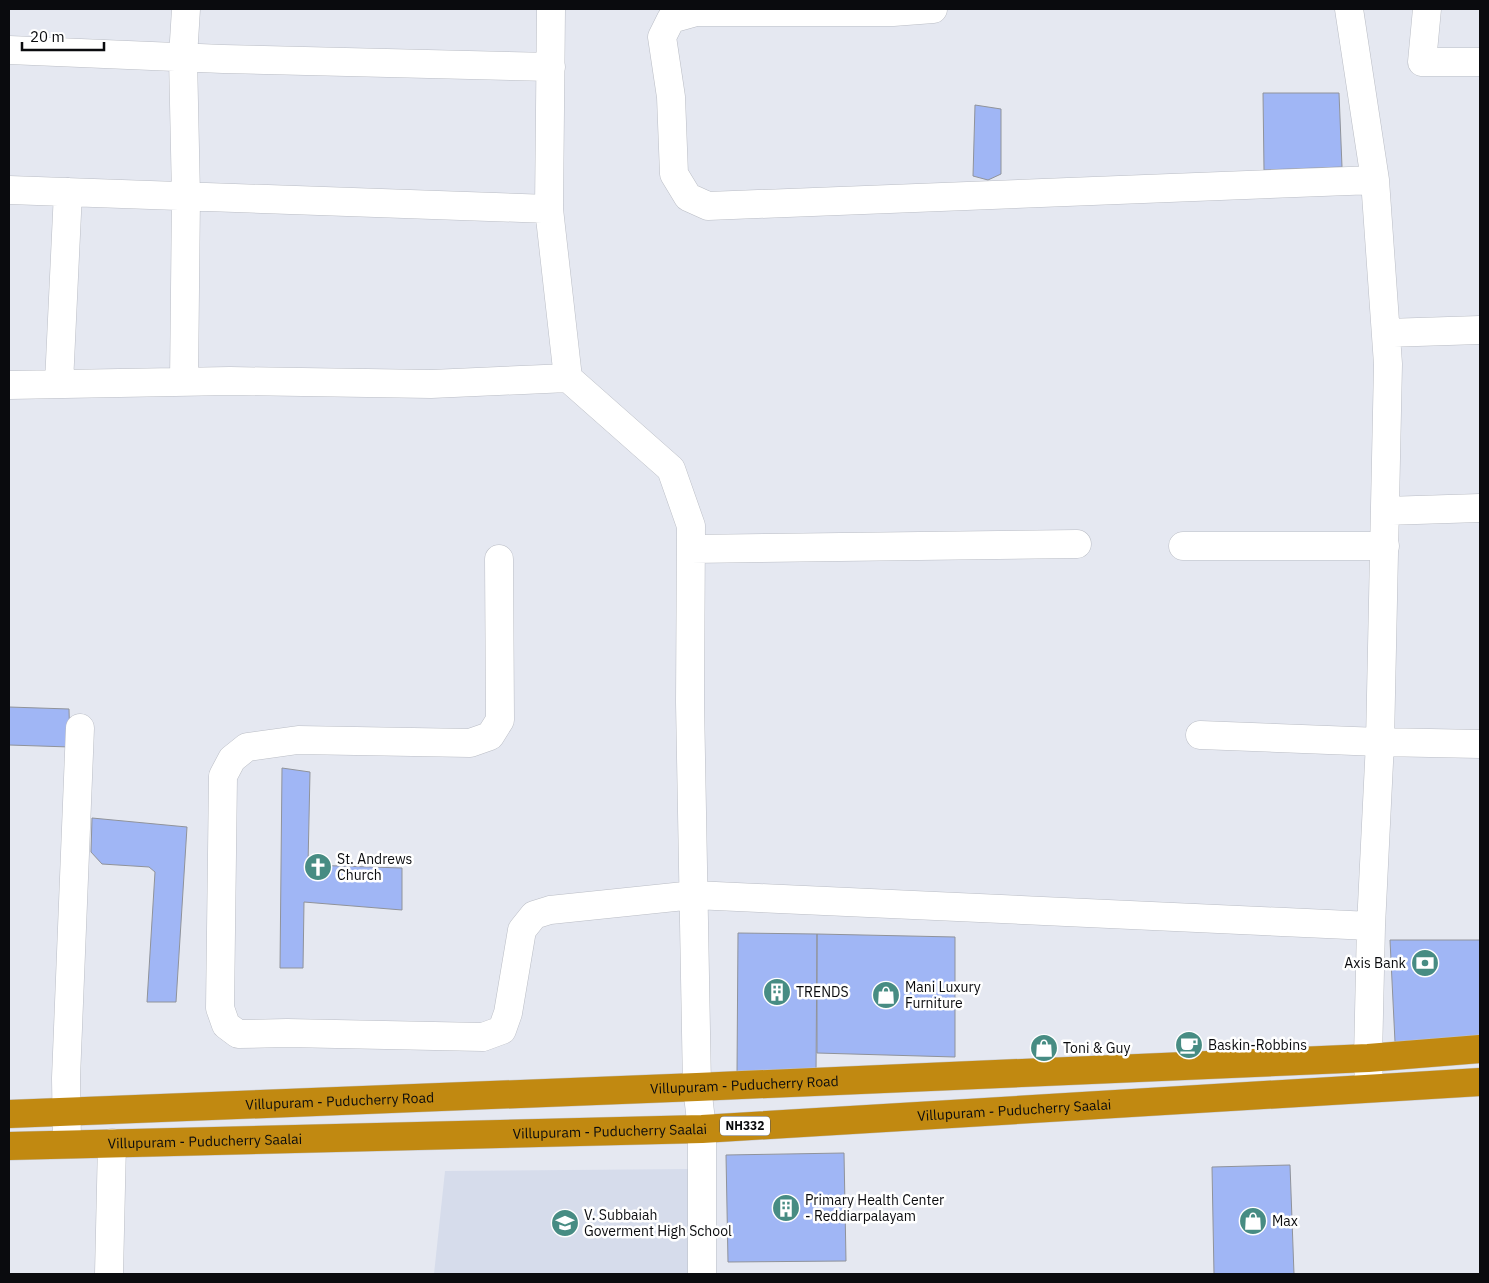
<svg xmlns="http://www.w3.org/2000/svg" width="1489" height="1283" viewBox="0 0 1489 1283" font-family="'IBM Plex Sans',sans-serif">
<style>
.built{fill:#d6dceb}
.building{fill:#a0b6f5;stroke:#90939a}
.lines{fill:none;stroke-linecap:round;stroke-linejoin:round}
.minor-casing{stroke:#babdc5;stroke-width:29}
.highway-casing{stroke:#c4c4c5;stroke-width:29}
.minor{stroke:#fff;stroke-width:28}
.highway{stroke:#c18911;stroke-width:28}
.labels{text-anchor:middle;stroke-width:5;stroke-linejoin:round;paint-order:stroke}
.shield{fill:#fff;stroke:#545456;stroke-width:1}
.shield-label{font-size:12px;font-weight:bold;fill:#0a0b0e}
.poi-label{font-size:14px;fill:#0a0b0e;stroke:#fff;text-anchor:start}
.street-label{font-size:14px;fill:#0a0b0e;stroke:#fff}
</style>
<rect width="100%" height="100%" fill="#e5e8f1"/>
<!-- built -->
<path class="built" d="M691,1169V1274H434L445,1171Z"/>
<!-- building -->
<path class="building" d="M1263,93H1339L1342,167L1264,170Z
M975,105L1001,109V174L988,180L973,176Z
M9,707L69,709L70,747L9,745Z
M282,768L310,772L308,865L402,868V910L304,902L303,968H280Z
M92,818L187,827L176,1002H147L155,872L149,867L102,864L91,852Z
M738,933L817,934L816,1075L737,1074Z
M817,934L955,937V1057L817,1053Z
M1390,940H1480V1037L1395,1042Z
M844,1153L846,1261L728,1262L726,1155Z
M1290,1165L1294,1274H1214L1212,1167Z"/>
<g class="lines">
<!-- minor casing -->
<g class="minor-casing">
<path id="minor" d="M551,9L549,209L568,378L671,469L691,526L690,702L697,1087L702,1129V1274
M933,9L893,12H696L671,19L662,37L671,97L674,174L688,197L708,206L1375,180
M1349,9L1375,180L1388,364L1380,742L1371,926L1368,1058L1369,1088
M1427,9L1422,62H1480
M9,50L223,59L551,67
M9,190L549,209
M1386,333L1480,330
M184,382L186,196L183,57L186,9
M59,383L68,192
M9,385L230,381L431,384L568,378
M1385,511L1480,508
M1183,546H1385
M691,549L1077,544
M499,559L500,720L490,736L470,743L298,740L247,747L232,759L223,776L220,1008L226,1025L238,1034L287,1033L483,1037L502,1030L508,1013L522,930L534,915L550,910L694,895L1371,926
M1200,735L1380,742L1480,744
M67,1144L66,1078L80,728
M109,1274L112,1143"/>
</g>
<!-- highway casing -->
<g class="highway-casing">
<g id="highway">
<path id="s1" d="M9,1114L697,1087L1368,1058L1480,1049"/>
<path id="s2" d="M9,1146L702,1129L1480,1082"/>
</g>
</g>
<!-- minor -->
<use href="#minor" class="minor"/>
<!-- highway -->
<use href="#highway" class="highway"/>
</g>
<!-- icons -->
<defs>
<g id="church-disc" transform="scale(1.4375)"><circle r="9.5" fill="#478c83" stroke="#fff"/><path d="M-1.2-6h2.4v3.5h3.3v2.4h-3.3V6h-2.4V-.1h-3.3v-2.4h3.3Z" fill="#fff"/></g>
<g id="bank-disc" transform="scale(1.4375)"><circle r="9.5" fill="#478c83" stroke="#fff"/><path d="M-6-4H6V4H-6ZM0-2.3a2.3 2.3 0 1 0 0 4.6a2.3 2.3 0 1 0 0-4.6Z" fill="#fff"/></g>
<g id="building-disc" transform="scale(1.4375)"><circle r="9.5" fill="#478c83" stroke="#fff"/><path d="M-4-6H4V6H1V3H-1V6H-4ZM-2.5-4.3h1.7v1.8h-1.7ZM.8-4.3h1.7v1.8H.8ZM-2.5-1h1.7V.8h-1.7ZM.8-1h1.7V.8H.8Z" fill="#fff"/></g>
<g id="shop-disc" transform="scale(1.4375)"><circle r="9.5" fill="#478c83" stroke="#fff"/><path d="M-5-2.5h2.3a2.7 3.5 0 0 1 5.4 0H5L5.5 6h-11ZM-1.5-2.5h3a1.5 2.3 0 0 0-3 0Z" fill="#fff"/></g>
<g id="cafe-disc" transform="scale(1.4375)"><circle r="9.5" fill="#478c83" stroke="#fff"/><path d="M-5.5-4.5H6V0H3Q3 3.5 0 3.5H-2.5Q-5.5 3.5-5.5 0ZM3-3.2v2h1.7v-2ZM-6 4.5H4V6H-6Z" fill="#fff"/></g>
<g id="school-disc" transform="scale(1.4375)"><circle r="9.5" fill="#478c83" stroke="#fff"/><path d="M0-5L7-2L0 1L-7-2ZM-4 1L0 2.5L4 1V4Q0 6-4 4Z" fill="#fff"/></g>
</defs>
<g fill-rule="evenodd">
<use href="#church-disc" x="318" y="867"/>
<use href="#bank-disc" x="1425" y="963"/>
<use href="#building-disc" x="777" y="992"/>
<use href="#shop-disc" x="886" y="995"/>
<use href="#cafe-disc" x="1189" y="1045"/>
<use href="#shop-disc" x="1044" y="1048"/>
<use href="#building-disc" x="786" y="1208"/>
<use href="#shop-disc" x="1253" y="1221"/>
<use href="#school-disc" x="565" y="1223"/>
</g>
<g class="labels">
<!-- shield labels -->
<rect class="shield" x="720" y="1116.5" width="50" height="19" rx="4"/>
<g class="shield-label">
<text x="745" y="1130">NH332</text>
</g>
<!-- poi labels -->
<g class="poi-label">
<text x="337" y="864">St. Andrews<tspan x="337" dy="16">Church</tspan></text>
<text x="1406" y="968" text-anchor="end">Axis Bank</text>
<text x="905" y="992">Mani Luxury<tspan x="905" dy="16">Furniture</tspan></text>
<text x="796" y="997">TRENDS</text>
<text x="1208" y="1050">Baskin-Robbins</text>
<text x="1063" y="1053">Toni &amp; Guy</text>
<text x="805" y="1205">Primary Health Center<tspan x="805" dy="16">- Reddiarpalayam</tspan></text>
<text x="584" y="1220">V. Subbaiah<tspan x="584" dy="16">Goverment High School</tspan></text>
<text x="1272" y="1226">Max</text>
</g>
<!-- street labels -->
<g class="street-label">
<text dy="5" stroke="none"><textPath href="#s1" startOffset="736">Villupuram - Puducherry Road</textPath></text>
<text dy="5" stroke="none"><textPath href="#s1" startOffset="331">Villupuram - Puducherry Road</textPath></text>
<text dy="5" stroke="none"><textPath href="#s2" startOffset="1006">Villupuram - Puducherry Saalai</textPath></text>
<text dy="5" stroke="none"><textPath href="#s2" startOffset="601">Villupuram - Puducherry Saalai</textPath></text>
<text dy="5" stroke="none"><textPath href="#s2" startOffset="196">Villupuram - Puducherry Saalai</textPath></text>
</g>
</g>
<!-- border -->
<rect width="1489" height="1283" fill="none" stroke="#0a0b0e" stroke-width="20"/>
<!-- scale -->
<path d="M22 42v8h82v-8" fill="none" stroke="#0a0b0e" stroke-width="2.5"/>
<text x="30" y="42" font-size="15" fill="#0a0b0e" stroke="#ffffff" stroke-width="4" paint-order="stroke">20 m</text>
</svg>
